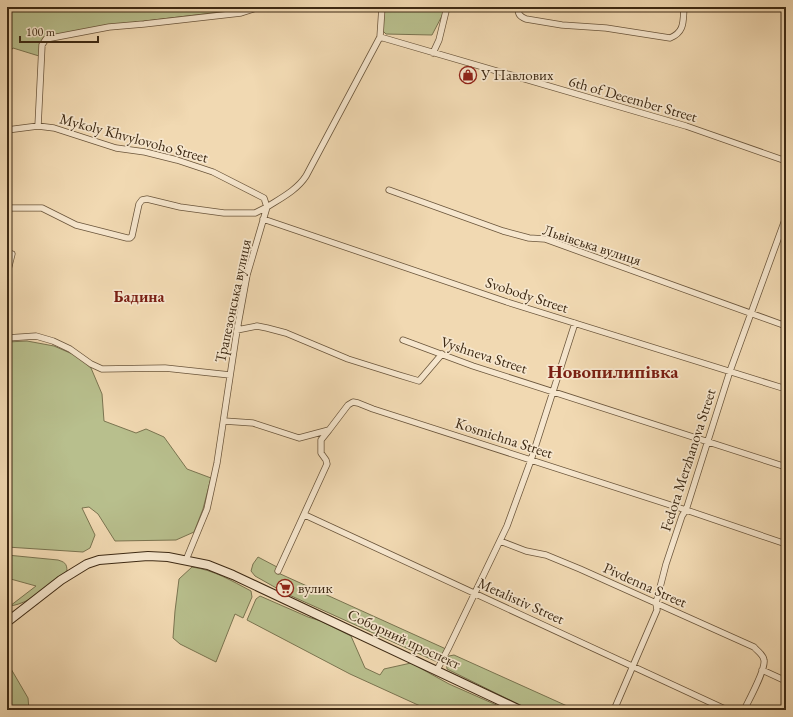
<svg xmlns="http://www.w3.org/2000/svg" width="793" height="717" viewBox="0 0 793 717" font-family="'EB Garamond',serif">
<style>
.green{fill:#b8bf8d;stroke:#7a7450}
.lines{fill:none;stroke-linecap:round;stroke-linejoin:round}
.minor-casing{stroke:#6a553b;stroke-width:7}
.secondary-casing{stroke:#3d2913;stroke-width:10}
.minor{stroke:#f6e6cd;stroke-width:5.5}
.secondary{stroke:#f6e6cd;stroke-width:8}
.labels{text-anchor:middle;stroke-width:3.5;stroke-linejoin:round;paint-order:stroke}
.poi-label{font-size:15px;fill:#3d2913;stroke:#f6e6cd;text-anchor:start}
.street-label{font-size:15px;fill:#3d2913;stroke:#f6e6cd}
.neighbourhood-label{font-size:16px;font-weight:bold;fill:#7a1f14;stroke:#f6e6cd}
.district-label{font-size:19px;font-weight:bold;fill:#7a1f14;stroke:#f6e6cd}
</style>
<rect width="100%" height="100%" fill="#f1d9b2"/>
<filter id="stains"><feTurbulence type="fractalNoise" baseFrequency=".005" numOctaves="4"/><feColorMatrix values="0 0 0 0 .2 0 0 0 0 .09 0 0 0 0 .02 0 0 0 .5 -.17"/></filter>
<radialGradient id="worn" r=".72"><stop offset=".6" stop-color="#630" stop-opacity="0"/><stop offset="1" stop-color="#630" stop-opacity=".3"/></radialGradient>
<!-- green -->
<path class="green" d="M7,7H253L241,11L220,12L104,26L45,37L41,44L39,56L13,48L7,55Z
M384,7H444V12L432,35L386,34L382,30Z
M27,341L54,346L77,356L91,368L102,394L104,421L136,433L146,429L164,437L187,469L211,478L203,509L194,532L176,540L115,541L98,514L89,507L82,508L95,535L90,548L83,552L7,547V342Z
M7,555L58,560C64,562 67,563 67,571C50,584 32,603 10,606L36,586L7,578Z
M258,557L277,567L276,572L446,649L440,660L435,661L287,594L255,576L251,571L253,564Z
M192,567C214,570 232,581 251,591L252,597L243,618L235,614L216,662L180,644L173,638L175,611L179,579Z
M260,596L308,617L321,621L351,636L365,668L380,675L384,669L411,663L449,684L501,707L503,710H429L350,674L247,620L256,599Z
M454,655L576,710H530L447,669L446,659L449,656Z
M7,662L28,698L29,710H7Z"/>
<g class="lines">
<!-- minor casing -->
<g class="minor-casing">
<path id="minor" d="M518,7C518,14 519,16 526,19L562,25L606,28L670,38C685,32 683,21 684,7
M380,37L686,126L786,161
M433,53L439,40L447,7
M38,126L42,45L46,39L109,27L144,24L241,13L259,7
M7,130L38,126L54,128L116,148L145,152L177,160L213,172L264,198L267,207L255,213H224L180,207L147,199L142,200L139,204L132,236L130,238H127L76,225L42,208H7
M389,190L503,231L529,238L545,239L786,326
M263,219L507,302L786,389
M7,274L12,254
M237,330L257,326L267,328L286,333L348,359L399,375L419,381L442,354
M7,338L36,336L53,341L70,349L91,364L102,369L165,368L230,375
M403,340L473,366L786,467
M224,421L253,423L299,438L329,430L348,405L353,402L358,403L373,409L686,510L786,544
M305,515L727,710
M500,541L526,551L546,555L580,569L754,647C757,651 763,654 764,660C766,669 749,700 744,710
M186,560L207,509L217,463L237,330L247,275L267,207C281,198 297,190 306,176L380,37L382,7
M278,571L327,464L326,460L321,453V440L329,430
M437,670L448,649L507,526L531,460L575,323
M762,670L786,681
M614,710L657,610L656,603L666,564L682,516L686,510L730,371L786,217"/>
</g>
<!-- secondary casing -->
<g class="secondary-casing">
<path id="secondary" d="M7,622L61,580L87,564L99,560L148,556L168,557L208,565L233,575L520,710"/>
</g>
<!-- minor -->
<use href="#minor" class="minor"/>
<!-- secondary -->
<use href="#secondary" class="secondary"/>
</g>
<!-- icons -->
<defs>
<g id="shop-ring" transform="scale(0.9)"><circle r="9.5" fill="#f6e6cd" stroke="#8f2418" stroke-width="1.5"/><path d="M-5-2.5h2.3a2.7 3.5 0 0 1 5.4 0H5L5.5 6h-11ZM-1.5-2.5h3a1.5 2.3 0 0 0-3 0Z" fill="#8f2418"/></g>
<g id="supermarket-ring" transform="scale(0.9)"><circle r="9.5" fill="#f6e6cd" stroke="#8f2418" stroke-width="1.5"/><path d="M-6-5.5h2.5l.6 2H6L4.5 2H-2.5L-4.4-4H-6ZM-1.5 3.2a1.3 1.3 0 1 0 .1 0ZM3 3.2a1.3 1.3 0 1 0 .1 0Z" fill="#8f2418"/></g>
</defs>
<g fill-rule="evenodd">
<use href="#shop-ring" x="468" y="75"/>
<use href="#supermarket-ring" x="285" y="588"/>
</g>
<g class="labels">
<!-- poi labels -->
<g class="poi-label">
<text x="481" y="80">У Павлових</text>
<text x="298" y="593">вулик</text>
</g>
<!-- street labels -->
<g class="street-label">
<text transform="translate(633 99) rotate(16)" y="5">6th of December Street</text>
<text transform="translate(134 138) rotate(15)" y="5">Mykoly Khvylovoho Street</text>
<text transform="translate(592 245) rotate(18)" y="5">Львівська вулиця</text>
<text transform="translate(527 295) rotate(18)" y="5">Svobody Street</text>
<text transform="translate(233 301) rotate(-78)" y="5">Трапезонська вулиця</text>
<text transform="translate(484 355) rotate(18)" y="5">Vyshneva Street</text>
<text transform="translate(504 438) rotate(18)" y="5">Kosmichna Street</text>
<text transform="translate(688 460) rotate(-72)" y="5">Fedora Merzhanova Street</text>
<text transform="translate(645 585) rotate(24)" y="5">Pivdenna Street</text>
<text transform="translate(521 601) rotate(24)" y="5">Metalistiv Street</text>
<text transform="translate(404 639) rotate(25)" y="5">Соборний проспект</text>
</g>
<!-- neighbourhood labels -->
<g class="neighbourhood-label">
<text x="139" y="302">Бадина</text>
</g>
<!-- district labels -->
<g class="district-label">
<text x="613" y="378">Новопилипівка</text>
</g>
</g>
<!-- margin -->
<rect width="793" height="717" fill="none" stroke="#f1d9b2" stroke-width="24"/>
<rect x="8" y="8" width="777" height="701" fill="none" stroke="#3d2913" stroke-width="2"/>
<rect x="12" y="12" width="769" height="693" fill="none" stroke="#3d2913"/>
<!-- scale -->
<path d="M20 36v6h78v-6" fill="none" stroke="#3d2913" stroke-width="2"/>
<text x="26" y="36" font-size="12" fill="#3d2913" stroke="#f6e6cd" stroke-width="3" paint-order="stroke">100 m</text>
<rect width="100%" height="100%" filter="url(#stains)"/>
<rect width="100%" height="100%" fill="url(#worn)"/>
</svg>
